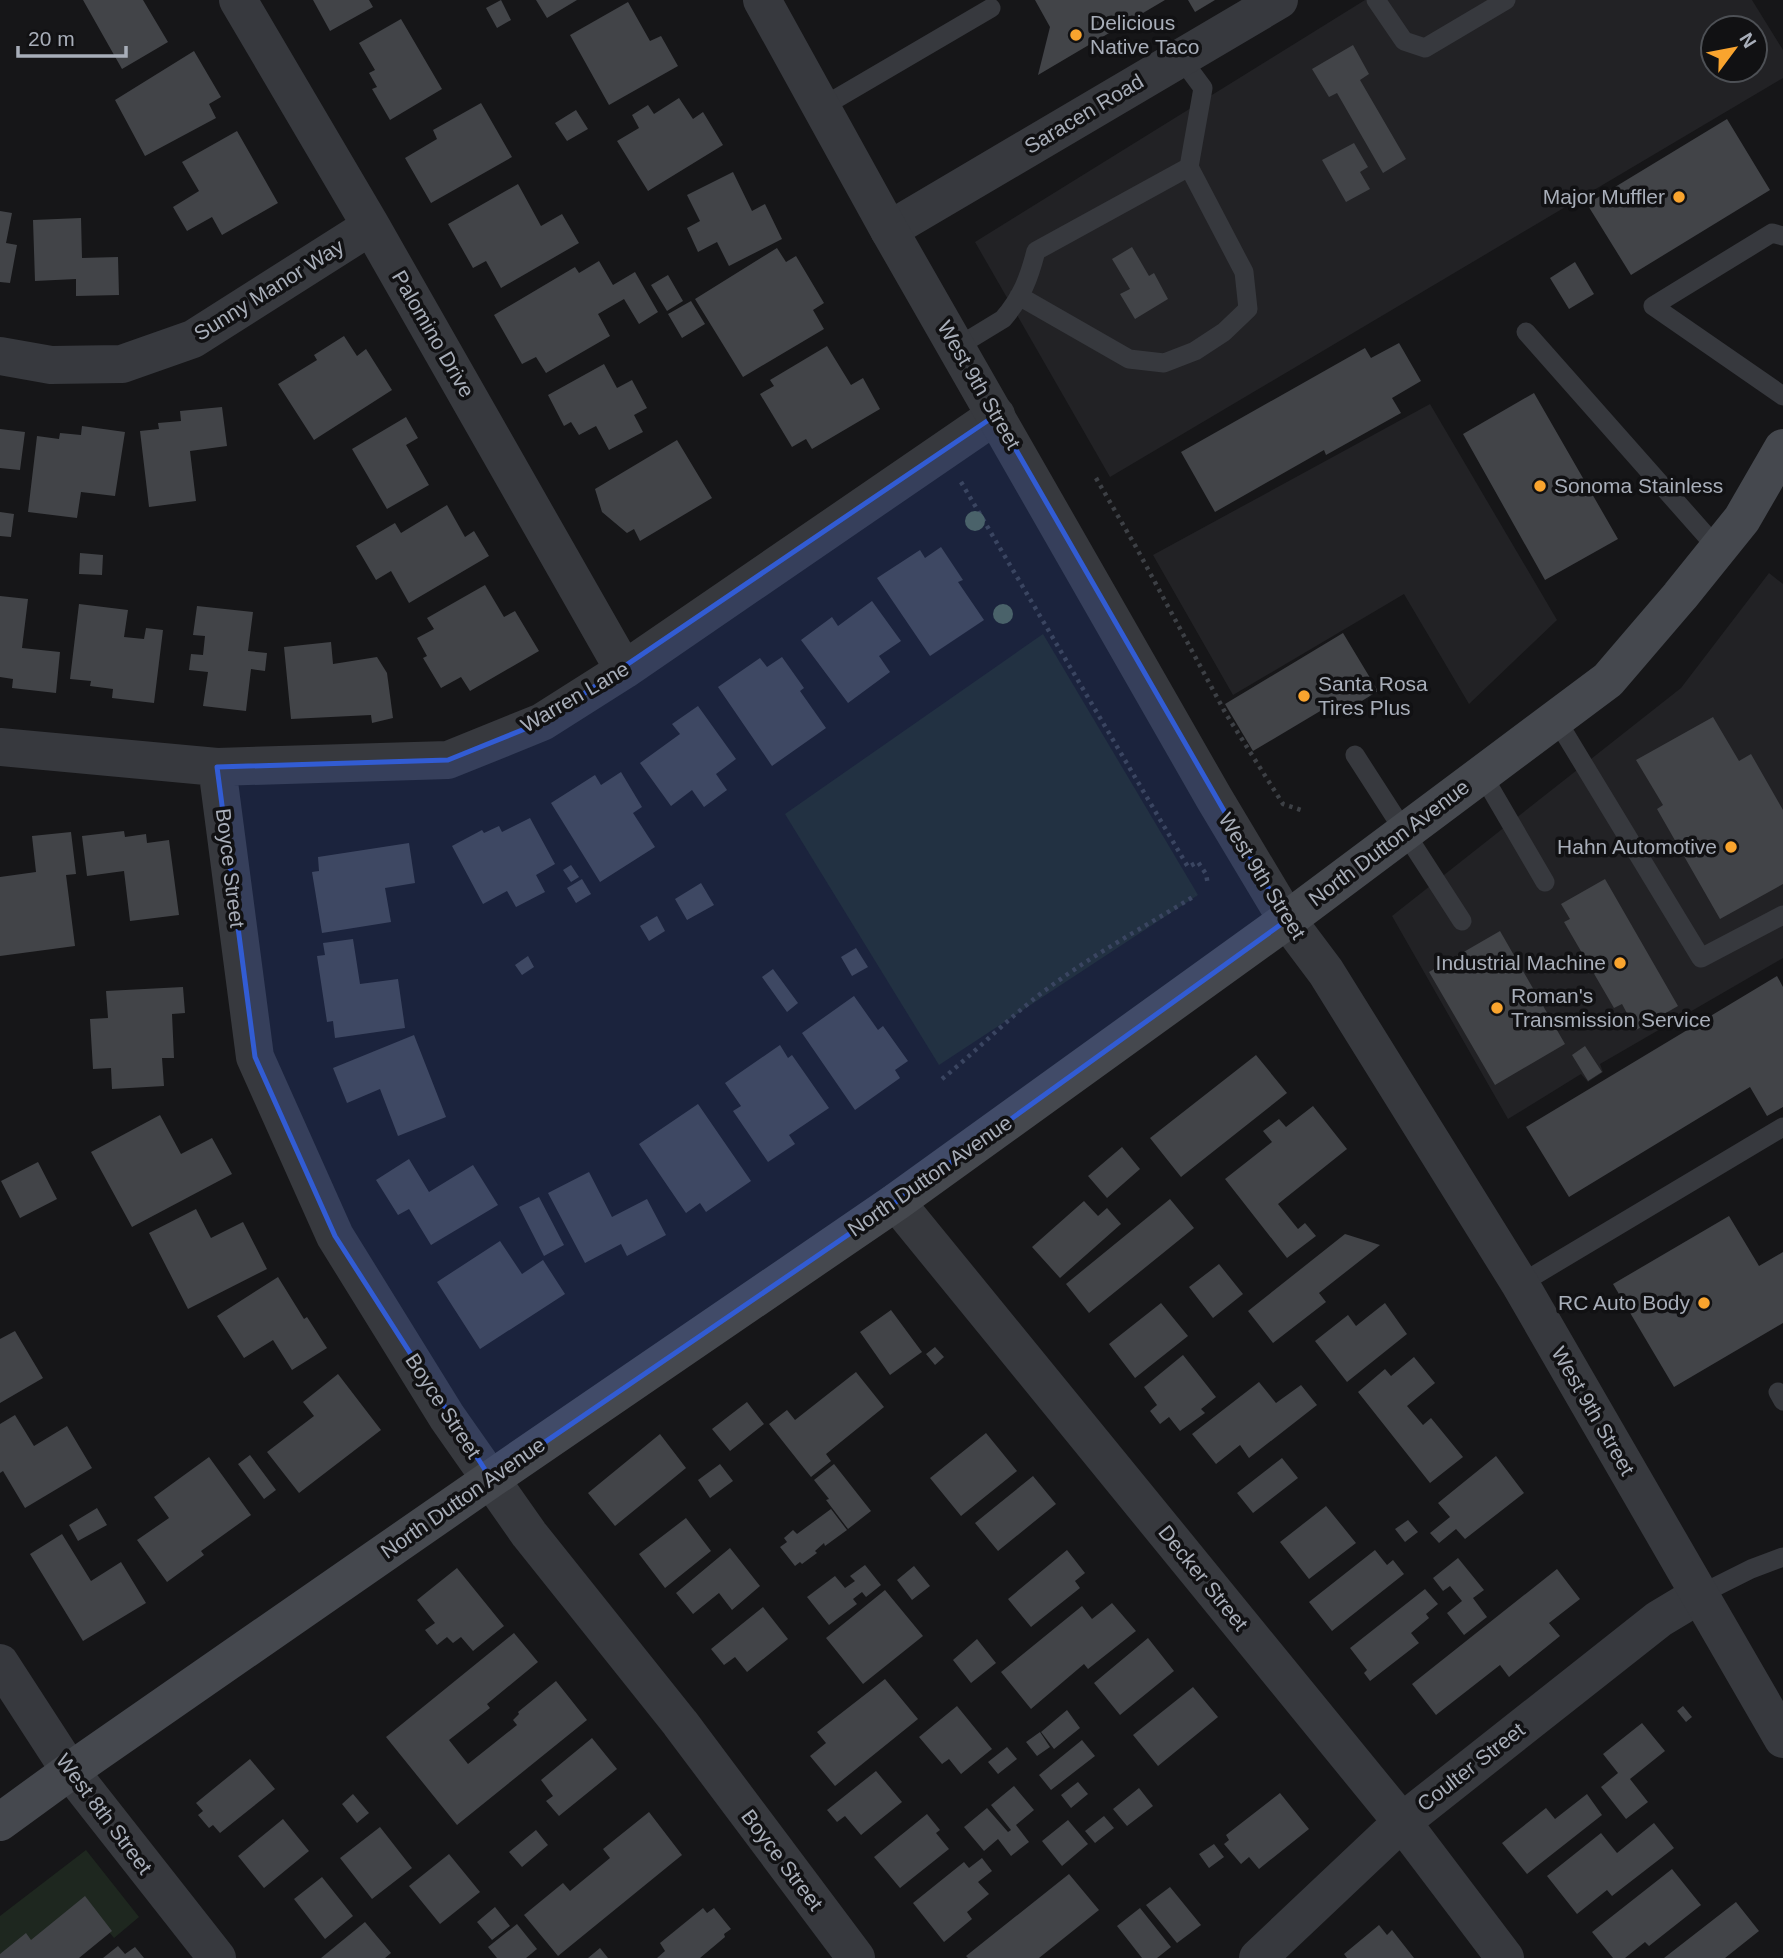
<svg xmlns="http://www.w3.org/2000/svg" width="1783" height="1958" viewBox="0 0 1783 1958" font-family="Arial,sans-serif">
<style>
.built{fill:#222225;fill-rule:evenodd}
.green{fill:#1e271f}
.building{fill:#424448}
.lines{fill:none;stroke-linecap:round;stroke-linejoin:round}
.path{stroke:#3d4045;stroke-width:4.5;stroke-dasharray:3.5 5;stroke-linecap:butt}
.service{stroke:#37393e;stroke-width:19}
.minor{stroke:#37393e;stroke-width:38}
.tertiary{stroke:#37393e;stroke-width:38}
.secondary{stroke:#45484e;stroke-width:38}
.tree{fill:#506550}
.marked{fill:#325cd3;fill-opacity:0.2;stroke:#325cd3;stroke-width:5;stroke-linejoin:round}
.poi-dot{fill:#f9a42e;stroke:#111113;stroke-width:2.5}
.labels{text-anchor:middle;stroke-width:7;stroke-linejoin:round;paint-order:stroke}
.poi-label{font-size:21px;fill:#a8aeb9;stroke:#111113;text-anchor:start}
.street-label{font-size:21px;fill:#a8aeb9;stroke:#111113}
</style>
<rect width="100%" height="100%" fill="#161618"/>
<!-- built -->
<path class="built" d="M1365,0H1752L1783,50V78L1110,477L975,242ZM1713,28H1755V70H1713Z
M1430,404L1557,620L1469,704L1404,594L1233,695L1153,555Z
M1769,573L1783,584V958L1600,1064L1603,1072L1588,1082L1581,1074L1508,1119L1392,916L1681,688Z"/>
<!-- green -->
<path class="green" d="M1043,634L1198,895L939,1065L785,814Z
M86,1850L139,1917L114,1938L84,1902L31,1944L0,1958V1916Z"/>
<!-- building -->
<path class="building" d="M83,0H143L168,42L122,69Z
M313,0H369L373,7L330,31Z
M501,0L511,20L497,28L486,8Z
M536,0H577L547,18Z
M1035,0H1165L1038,75L1050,27Z
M1188,0H1215L1195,12Z
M628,2L650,41L661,36L678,66L609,105L570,35Z
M401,19L442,89L390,120L372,89L377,87L369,73L375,70L359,43Z
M1353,45L1369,74L1360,80L1406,159L1383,173L1337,93L1329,97L1312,69Z
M194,51L221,97L209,104L216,118L145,156L115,100Z
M679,98L693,119L703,112L723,145L648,191L617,141L639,128L632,115L648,105L654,114Z
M481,103L512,157L431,203L405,158L437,139L433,130Z
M576,110L588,129L567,141L555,123Z
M1727,119L1770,190L1631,275L1587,204Z
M237,131L278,203L222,235L212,217L187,231L173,207L199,191L182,162Z
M1354,143L1368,167L1360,172L1370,189L1346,202L1322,160Z
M733,172L752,211L765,204L782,239L729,266L717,242L698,252L687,228L700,221L687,195Z
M518,184L541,226L562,214L579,243L501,288L486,261L473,268L448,224Z
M0,211L12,213L6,243L17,245L10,283L0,282Z
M81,218L82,258L118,257L119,295L76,296V279L35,281L33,220Z
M1132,247L1149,276L1154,273L1168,299L1135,319L1120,294L1130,289L1112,259Z
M777,248L786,262L796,256L824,303L813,310L824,329L743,377L695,299Z
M599,261L613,285L635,272L658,312L639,324L624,299L598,314L610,336L546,373L536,357L522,364L494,315L575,267L579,273Z
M1575,262L1594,294L1569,309L1550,278Z
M668,275L683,301L667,311L651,285Z
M691,301L705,324L682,338L668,314Z
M344,336L357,356L366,349L392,390L314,440L278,384L317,360L314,355Z
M1399,343L1421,381L1392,398L1401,413L1326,455L1324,450L1215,512L1181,452L1365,348L1371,358Z
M827,346L851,385L863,378L880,409L812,449L806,439L792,447L760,394L774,386L770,380Z
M604,364L617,388L632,380L647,408L634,415L643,432L609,450L596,426L579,435L571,422L564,426L548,395Z
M1534,393L1618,539L1545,580L1463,434Z
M222,407L227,446L190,451L196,501L149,507L140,431L159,429L158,423L181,421L180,411Z
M406,417L418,438L406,445L429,485L387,509L352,449Z
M82,426L125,432L115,496L81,492L77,518L28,512L37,436L59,439L60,433L81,435Z
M0,429L25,432L20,470L0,468Z
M677,440L712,498L640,541L634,529L627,533L602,512L595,489Z
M447,505L465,537L474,531L489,556L409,603L391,571L376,580L356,546L395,523L401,533Z
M0,512L14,514L11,537L0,536Z
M941,547L963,580L958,582L984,620L930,656L877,578L920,550L925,558Z
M80,553L103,555L102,575L79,574Z
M485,585L504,617L515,611L539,651L470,691L461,677L441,688L423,658L427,656L417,638L434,629L427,618Z
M0,596L28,599L22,648L60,652L56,693L12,688L13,679L0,677Z
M872,601L901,641L879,656L890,672L848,703L801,640L832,617L838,626Z
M79,604L128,610L124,637L144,639L146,628L163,630L154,703L112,698L113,689L90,686L91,681L70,679Z
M197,606L253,612L248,651L267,653L265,671L251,669L246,711L203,706L208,672L189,670L191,654L203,655L205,636L193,635Z
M1343,633L1378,691L1344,712L1337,701L1253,751L1225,704Z
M331,642L333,664L377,657L387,673L393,718L372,723L371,715L291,719L284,647Z
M782,657L804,688L800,691L826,728L772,766L718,687L760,658L767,667Z
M698,706L736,759L716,774L727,790L704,807L692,790L671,806L640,763L680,734L672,724Z
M1713,717L1739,761L1751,754L1783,810V884L1720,919L1657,809L1663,805L1636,760Z
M621,772L642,807L633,813L655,847L600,882L551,803L595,775L601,785Z
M530,818L555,864L536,875L545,892L516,907L507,891L483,904L452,846L482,830L484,833L499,826L502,832Z
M124,831L125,837L146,834L147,843L169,840L179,915L130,921L124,871L87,876L82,836Z
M71,832L76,874L66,875L75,946L0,956V877L36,872L32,836Z
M409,843L415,883L385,888L391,922L322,933L312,872L319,871L318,857Z
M571,865L579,877L571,882L563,870Z
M582,879L591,894L576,903L567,888Z
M1605,879L1678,1006L1636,1030L1622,1004L1614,1008L1564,922L1570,919L1561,904Z
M701,883L714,905L687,920L675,899Z
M657,916L665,931L649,941L640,926Z
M1500,931L1565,1044L1495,1085L1429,972Z
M353,939L360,984L398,979L405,1028L335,1038L333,1021L327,1022L317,956L325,955L323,943Z
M856,948L868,967L852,976L841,957Z
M528,956L534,967L522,975L515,965Z
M773,969L798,1003L787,1012L762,977Z
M1777,976L1783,987V1107L1767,1116L1750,1087L1569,1197L1526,1127Z
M183,987L185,1013L172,1014L174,1058H162L164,1086L112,1089L111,1068L93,1069L90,1019L108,1018L106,991Z
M854,996L878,1030L883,1026L908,1061L895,1070L900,1078L855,1110L802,1033Z
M414,1035L446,1117L398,1136L380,1089L347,1103L333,1068Z
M780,1045L788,1058L792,1055L829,1108L789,1135L795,1144L768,1162L733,1111L741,1106L725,1083Z
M1585,1046L1602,1072L1588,1081L1572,1055Z
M1256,1055L1287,1093L1181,1177L1150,1138Z
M698,1104L751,1181L706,1212L700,1203L686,1213L639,1144Z
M1313,1106L1347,1149L1278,1204L1298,1229L1305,1223L1316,1236L1287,1258L1225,1179L1272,1142L1263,1131L1279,1119L1286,1127Z
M160,1115L181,1154L212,1138L232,1174L132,1227L91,1152Z
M1122,1147L1140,1169L1107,1198L1088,1176Z
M409,1159L429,1192L473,1165L498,1205L431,1245L409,1209L398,1215L376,1180Z
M38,1162L57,1199L20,1218L1,1181Z
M589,1172L612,1217L647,1199L666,1235L627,1256L621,1244L585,1263L548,1193Z
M539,1197L564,1245L544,1256L519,1207Z
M1170,1199L1194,1228L1089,1313L1066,1284Z
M1084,1201L1098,1216L1107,1208L1121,1224L1060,1278L1032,1247Z
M196,1209L211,1238L243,1222L267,1269L188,1309L149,1233Z
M1729,1216L1759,1266L1783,1252V1323L1674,1387L1613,1284Z
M1345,1234L1380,1245L1319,1293L1326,1302L1273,1343L1248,1311Z
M500,1241L522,1274L543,1260L565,1294L480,1349L437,1282Z
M1219,1264L1243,1294L1213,1318L1189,1287Z
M278,1277L304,1319L307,1317L327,1348L292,1370L273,1340L244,1358L217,1316Z
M1161,1303L1188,1336L1135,1378L1109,1344Z
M1385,1303L1407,1334L1347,1382L1315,1341L1348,1315L1356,1326Z
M891,1310L922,1352L890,1375L860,1332Z
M15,1331L43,1378L0,1403V1339Z
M935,1347L944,1357L935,1365L926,1354Z
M1183,1355L1216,1397L1201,1409L1205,1413L1180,1431L1169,1417L1160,1424L1150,1411L1157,1405L1144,1387Z
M1414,1357L1435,1383L1407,1406L1423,1425L1431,1418L1463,1457L1430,1483L1358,1392L1385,1369L1391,1376Z
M856,1372L884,1407L826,1454L831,1461L811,1477L769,1424L787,1410L795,1420Z
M338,1374L381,1430L299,1493L267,1452L314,1416L303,1402Z
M1259,1382L1276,1403L1301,1385L1317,1405L1249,1458L1240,1445L1216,1464L1192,1434Z
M747,1402L764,1424L730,1451L712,1429Z
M15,1415L34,1446L67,1426L92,1468L25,1508L3,1471L0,1473V1424Z
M986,1433L1017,1471L961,1516L930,1478Z
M660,1434L686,1468L615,1526L588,1493Z
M250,1455L276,1490L264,1499L238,1464Z
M1496,1456L1524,1493L1465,1539L1456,1529L1439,1543L1430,1533L1450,1517L1438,1503Z
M209,1457L251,1515L201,1551L204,1555L167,1582L137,1540L169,1518L154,1497Z
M1282,1458L1298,1478L1253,1513L1237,1493Z
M720,1464L733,1481L710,1498L698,1480Z
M834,1464L871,1511L848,1529L826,1500L829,1499L814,1480Z
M1033,1476L1056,1504L998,1551L975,1523Z
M1326,1506L1356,1543L1309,1579L1280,1542Z
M97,1508L107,1525L78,1541L69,1525Z
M831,1509L847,1530L825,1546L824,1543L815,1551L817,1553L802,1564L800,1562L795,1566L780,1547L787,1542L784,1538L793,1530L797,1534Z
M686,1518L711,1551L665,1588L639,1554Z
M1408,1520L1418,1532L1405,1542L1395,1529Z
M62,1534L91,1581L121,1562L146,1603L83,1641L30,1554Z
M730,1548L760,1586L732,1610L719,1593L693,1614L676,1593Z
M1067,1550L1085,1573L1075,1581L1080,1588L1031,1627L1008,1599Z
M1375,1550L1387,1565L1393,1560L1404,1574L1332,1631L1309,1602Z
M1458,1558L1484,1590L1473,1598L1487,1617L1464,1635L1447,1613L1462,1601L1450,1586L1443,1591L1433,1578Z
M865,1565L881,1585L866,1597L862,1592L853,1599L857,1604L829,1625L807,1597L835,1576L845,1588L855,1581L850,1576Z
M914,1566L930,1586L912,1600L897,1580Z
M457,1568L504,1626L473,1651L461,1637L453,1643L447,1637L437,1645L425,1630L435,1623L417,1600Z
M1557,1569L1580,1599L1549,1623L1560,1636L1509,1677L1500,1665L1436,1715L1412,1684Z
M1425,1589L1438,1604L1426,1614L1429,1618L1411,1633L1419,1643L1370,1681L1364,1673L1367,1670L1350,1648Z
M885,1590L923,1636L863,1684L826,1638Z
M1112,1603L1136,1631L1088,1669L1084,1664L1031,1709L1001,1672L1082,1606L1092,1619Z
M763,1607L788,1639L747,1672L735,1657L724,1665L711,1649Z
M514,1633L538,1662L487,1704L490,1708L449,1740L468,1764L517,1725L513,1720L519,1714L518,1712L556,1681L587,1720L457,1825L386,1737Z
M1148,1638L1174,1671L1120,1715L1094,1683Z
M977,1639L996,1663L971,1683L953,1660Z
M885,1679L918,1719L835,1786L810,1756L826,1743L817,1732Z
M1193,1687L1218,1717L1158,1766L1133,1735Z
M957,1706L992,1749L961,1774L949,1759L942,1764L919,1737Z
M1683,1706L1692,1717L1686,1722L1677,1711Z
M1067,1710L1080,1728L1054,1749L1041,1732Z
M1642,1723L1665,1751L1630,1779L1648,1802L1626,1819L1601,1787L1618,1773L1603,1754Z
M1040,1732L1050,1747L1037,1756L1026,1742Z
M592,1738L617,1769L559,1816L546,1801L553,1796L541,1780Z
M1082,1740L1095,1756L1051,1790L1039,1775Z
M1007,1747L1017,1759L998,1774L988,1762Z
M250,1759L275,1789L220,1833L213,1825L209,1828L198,1815L203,1811L196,1803Z
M876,1771L902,1802L861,1835L845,1816L837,1822L827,1810Z
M1078,1782L1088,1794L1071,1808L1061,1795Z
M1014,1786L1034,1810L1016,1825L1029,1842L1011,1856L998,1839L984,1851L964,1827L987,1808L1008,1832L1011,1830L991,1805Z
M1139,1788L1153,1806L1127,1826L1113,1809Z
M1280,1793L1309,1829L1259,1869L1249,1857L1241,1864L1224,1844L1229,1840L1226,1835Z
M353,1794L369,1813L357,1823L342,1804Z
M1587,1794L1602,1815L1527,1874L1502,1843L1546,1808L1555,1819Z
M649,1812L682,1855L558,1956L524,1915L563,1883L570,1891L610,1858L603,1849Z
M927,1814L940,1830L936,1833L949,1849L900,1888L874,1857Z
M1104,1816L1114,1828L1095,1843L1085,1831Z
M283,1819L309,1851L264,1888L238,1856Z
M1068,1820L1088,1844L1062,1866L1042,1841Z
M1654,1823L1674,1848L1612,1896L1607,1890L1577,1914L1547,1876L1601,1833L1617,1853Z
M380,1827L412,1868L372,1899L340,1858Z
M536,1830L548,1845L522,1867L509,1852Z
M1214,1844L1224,1857L1209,1868L1199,1854Z
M449,1854L480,1892L440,1924L409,1886Z
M982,1858L992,1871L978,1882L989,1894L967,1912L972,1919L944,1942L913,1903L964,1862L969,1868Z
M1672,1869L1701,1905L1649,1946L1645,1942L1625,1958H1613L1592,1932Z
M1069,1874L1099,1910L1039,1958H968L966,1956Z
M322,1877L353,1916L325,1939L294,1899Z
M1170,1887L1201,1925L1177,1943L1146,1905Z
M85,1896L112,1931L79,1958H0V1954L26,1933L31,1940Z
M1736,1902L1759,1931L1725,1958H1664Z
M495,1907L510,1926L492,1940L477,1922Z
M703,1908L707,1913L714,1908L731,1929L724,1934L725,1937L700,1958H657L665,1951L660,1943Z
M1140,1908L1171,1947L1157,1958H1142L1117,1926Z
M365,1922L391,1953L385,1958H321Z
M517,1924L537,1949L526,1958H497L488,1947Z
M1379,1925L1387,1935L1392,1930L1414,1958H1347L1344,1954Z
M118,1946L125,1954L135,1947L144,1958H103Z
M600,1948L608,1958H588Z"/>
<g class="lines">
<!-- path -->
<path class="path" d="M1096,478L1136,547L1226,714L1283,804L1304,811
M961,482L1188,867L1198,862L1206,874L1208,885
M942,1079C979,1049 1012,1014 1051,986C1097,952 1148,925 1196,895"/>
<!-- service -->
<path class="service" d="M1376,0L1404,41L1425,48L1506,0
M822,107L991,8
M1783,236L1772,233L1653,306L1783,396
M1019,296L1129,359L1164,363L1195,351L1224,332L1248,309L1244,272L1189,167
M1526,332L1718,549
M957,347L1003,319C1022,297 1029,278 1036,251L1189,167L1203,88L1180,57
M1556,719L1701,958L1783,915
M1355,755L1462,921
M1482,774L1545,882
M1520,1284L1783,1127
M1778,1392L1783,1401
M1699,1595L1751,1569L1783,1557"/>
<!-- minor -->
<path class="minor" d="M238,0L371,226L624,670
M889,230L1279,0
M0,356L51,365L122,364L193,339L371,226
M0,747L217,767L448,760L542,722L624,670L996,415
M217,767L255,1057L335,1236L447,1417L529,1534L680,1723L856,1958
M896,1202L1402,1822L1505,1958
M0,1663L70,1771L217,1958
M1258,1958L1402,1822L1659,1619L1699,1595"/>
<!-- tertiary -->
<path class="tertiary" d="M762,0L889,230L1214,798L1287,920L1326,972L1520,1284L1783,1739"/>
<!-- secondary -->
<path class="secondary" d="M0,1822L70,1771L491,1479L896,1202L1287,920L1608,680L1680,596L1742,519L1783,448"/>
</g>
<!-- trees -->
<g class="tree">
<circle cx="975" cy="521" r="10"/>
<circle cx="1003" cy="614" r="10"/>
</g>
<!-- marked area -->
<path class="marked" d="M996,415L1287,920L896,1202L491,1479L335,1236L255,1057L217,767L448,760L542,722Z"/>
<!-- markers -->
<g class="poi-dot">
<circle cx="1076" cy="35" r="7"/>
<circle cx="1679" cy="197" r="7"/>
<circle cx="1540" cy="486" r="7"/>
<circle cx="1304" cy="696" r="7"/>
<circle cx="1731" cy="847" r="7"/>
<circle cx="1620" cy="963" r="7"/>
<circle cx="1497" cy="1008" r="7"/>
<circle cx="1704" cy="1303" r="7"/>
</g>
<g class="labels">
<!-- poi labels -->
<g class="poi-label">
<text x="1090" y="30">Delicious<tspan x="1090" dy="24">Native Taco</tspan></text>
<text x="1665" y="204" text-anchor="end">Major Muffler</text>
<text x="1554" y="493">Sonoma Stainless</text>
<text x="1318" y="691">Santa Rosa<tspan x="1318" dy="24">Tires Plus</tspan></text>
<text x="1717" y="854" text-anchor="end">Hahn Automotive</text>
<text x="1606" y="970" text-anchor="end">Industrial Machine</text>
<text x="1511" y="1003">Roman's<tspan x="1511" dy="24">Transmission Service</tspan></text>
<text x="1690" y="1310" text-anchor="end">RC Auto Body</text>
</g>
<!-- street labels -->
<g class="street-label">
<text transform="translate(1084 114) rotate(-31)" y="7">Saracen Road</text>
<text transform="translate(269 290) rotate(-32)" y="7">Sunny Manor Way</text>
<text transform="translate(433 334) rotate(60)" y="7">Palomino Drive</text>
<text transform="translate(979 385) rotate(60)" y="7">West 9th Street</text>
<text transform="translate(575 697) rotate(-30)" y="7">Warren Lane</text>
<text transform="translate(1389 843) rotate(-37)" y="7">North Dutton Avenue</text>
<text transform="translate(230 868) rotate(83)" y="7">Boyce Street</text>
<text transform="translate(1262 876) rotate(58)" y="7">West 9th Street</text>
<text transform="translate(930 1176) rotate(-35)" y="7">North Dutton Avenue</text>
<text transform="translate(443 1406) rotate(57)" y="7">Boyce Street</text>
<text transform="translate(1593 1411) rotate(60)" y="7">West 9th Street</text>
<text transform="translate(463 1498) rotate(-35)" y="7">North Dutton Avenue</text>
<text transform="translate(1203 1578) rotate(51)" y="7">Decker Street</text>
<text transform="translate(1471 1767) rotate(-38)" y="7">Coulter Street</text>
<text transform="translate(104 1814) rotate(53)" y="7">West 8th Street</text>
<text transform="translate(782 1860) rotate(53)" y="7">Boyce Street</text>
</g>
</g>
<!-- north arrow -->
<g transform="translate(1734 49) rotate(58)"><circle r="33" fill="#111113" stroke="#4d5055" stroke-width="2"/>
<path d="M0-5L12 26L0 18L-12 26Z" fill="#f9a42e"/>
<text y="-10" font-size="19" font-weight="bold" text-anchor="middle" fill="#a8aeb9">N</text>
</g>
<!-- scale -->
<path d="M18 46v10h108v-10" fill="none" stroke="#a8aeb9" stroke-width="3.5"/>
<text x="28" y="46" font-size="21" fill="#a8aeb9" stroke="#111113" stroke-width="5" paint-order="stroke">20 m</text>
</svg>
